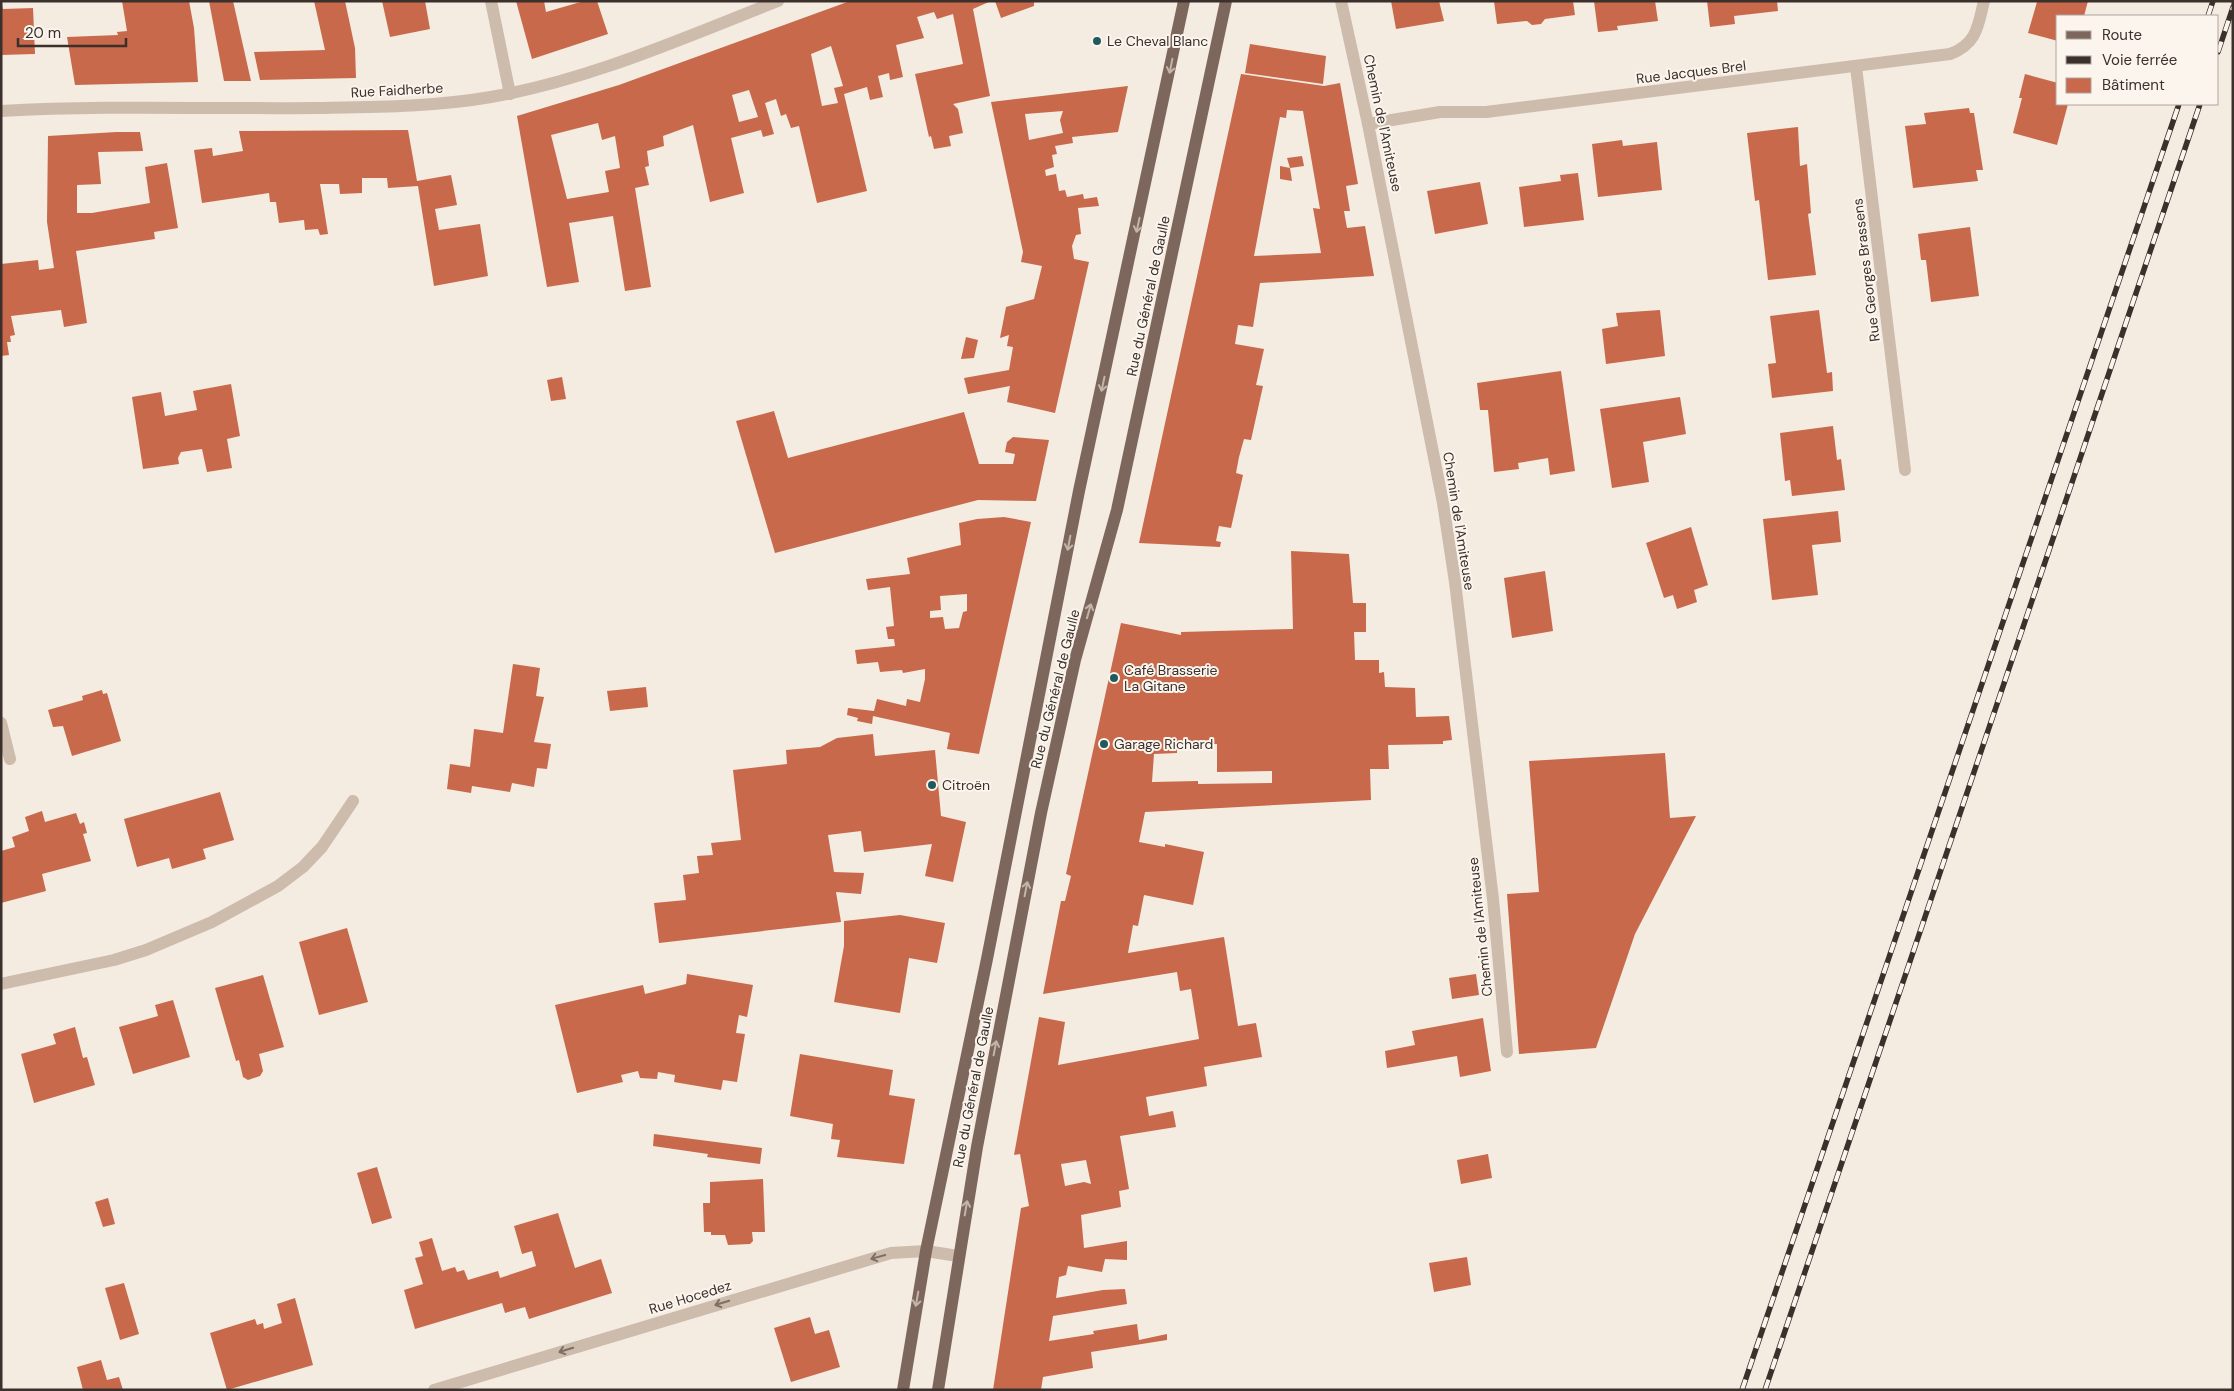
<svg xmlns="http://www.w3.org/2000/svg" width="2234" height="1391" viewBox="0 0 2234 1391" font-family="'DM Sans',sans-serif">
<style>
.building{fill:#c8694b;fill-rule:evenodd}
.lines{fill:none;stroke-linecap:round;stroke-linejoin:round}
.service{stroke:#cdbbac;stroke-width:12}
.pedestrian{stroke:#cdbbac;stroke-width:12}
.minor{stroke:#cdbbac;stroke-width:12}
.tertiary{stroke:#cdbbac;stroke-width:12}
.primary{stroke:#7d675c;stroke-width:12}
.rail-casing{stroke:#3b302b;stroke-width:5.5}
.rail{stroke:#fbf5ee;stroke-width:4;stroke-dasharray:11;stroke-linecap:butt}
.oneway{stroke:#c2b5ac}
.oneway2{stroke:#7d6f65}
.poi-dot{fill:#1f5a5e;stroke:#fbf5ee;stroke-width:2}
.labels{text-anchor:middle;stroke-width:4;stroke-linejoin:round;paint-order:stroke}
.poi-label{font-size:14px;fill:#3b302b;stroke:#fbf5ee;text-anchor:start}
.street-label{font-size:14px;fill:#3b302b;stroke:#fbf5ee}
</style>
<rect width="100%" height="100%" fill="#f4ebe1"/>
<!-- building -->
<path class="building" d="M1,1L3,9L33,8L35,54L1,55Z
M122,1H189L194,28L198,82L75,85L67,37L118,35L117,32L127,31Z
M209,1H233L251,81H224Z
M314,1H345L355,48L356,78L260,80L254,52L325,50Z
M382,1H425L430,29L390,37Z
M516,1H544L546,12L584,1H597L608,34L532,59Z
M850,1H991L973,9L990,96L953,104L958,109L963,133L949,136L951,146L934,149L931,136L929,137L915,74L963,64L953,14L937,19L934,12L917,17L924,38L896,45L903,77L890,80L889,73L878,76L883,97L870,100L867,87L844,94L867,191L817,203L799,126L791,128L786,114L781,116L776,99L765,103L774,134L763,137L761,130L731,138L744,193L710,202L693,125L663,136L664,146L647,151L649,166L645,167L649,185L635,188L651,287L625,291L613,216L569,223L579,282L547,287L517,116L619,85ZM831,46L843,86L834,88L838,103L822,106L811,54ZM749,90L758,117L739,122L732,95ZM598,123L602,140L615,136L620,168L605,171L609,192L567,199L551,135Z
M995,1H1034V6L1001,18Z
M1391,1H1439L1444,21L1396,29Z
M1494,1H1573L1575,15L1545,19L1541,24L1532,25L1527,21L1497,24Z
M1594,1H1655L1658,21L1617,26L1618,30L1598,32Z
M1707,1H1777L1778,11L1734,16L1735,24L1710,27Z
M2088,1L2084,16H2058V41L2028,33L2037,2Z
M1250,44L1326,56L1323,84L1245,73Z
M1241,74L1324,86L1340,83L1358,184L1346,186L1350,211H1344L1347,228L1365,226L1374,276L1260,283L1253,327L1238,325L1235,344L1264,349L1256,385L1263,386L1251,440L1244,439L1239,457L1236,473L1243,475L1231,528L1219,526L1216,541L1221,542L1220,547L1139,543ZM1287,110L1303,111L1320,209L1313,208L1321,253L1254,256L1280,117L1286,118Z
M2025,74L2058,83V104H2068L2057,145L2013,133L2022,98H2019Z
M1128,86L1118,132L1072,137L1073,143L1055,146L1057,154L1052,155L1054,167L1045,170L1046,176L1056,174L1059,191L1065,190L1067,197L1083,194L1084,199L1097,197L1099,206L1078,208L1081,234L1076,235L1072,246L1074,259L1089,262L1055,413L1007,402L1010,386L968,394L964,378L1009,370L1013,347L1007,346L1009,335L1000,338L1006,307L1034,299L1042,266L1021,262L1023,252L991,102ZM1063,111L1060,120L1063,133L1029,140L1025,114Z
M1969,108L1970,113H1974L1983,170H1976L1978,181L1913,188L1905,126L1926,124L1924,113Z
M1798,127L1800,166L1807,164L1811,213L1808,214L1816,275L1768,280L1759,200L1755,201L1747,133Z
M408,130L417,181L451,175L457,205L435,209L439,230L480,224L488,276L434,286L418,186L388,188L387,178H362V193L340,194L339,184H320L328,234L320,235L318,229L305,230L304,220L279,223L276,202H270L269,193L202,203L194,150L212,148L213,156L243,151L239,131Z
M117,132H140L143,151L98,152L101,184L77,185V213H92L150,203L145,167L167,163L178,228L154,232L155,239L76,251L87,323L64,327L61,310L11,316L15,335L10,336L11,342H7L9,355L1,356V264L38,260L39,270L54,268L47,222L48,136Z
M1622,140L1623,146L1657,142L1662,190L1598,197L1592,144Z
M1302,156L1304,166L1290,168L1287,158Z
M1280,166L1290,168L1292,181L1280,179Z
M1578,173L1584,220L1524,227L1519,187L1561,181L1560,175Z
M1480,182L1488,224L1435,234L1427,191Z
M1970,227L1979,296L1931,302L1926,260H1921L1918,234Z
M1660,310L1665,356L1606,364L1602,329L1618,326L1616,313Z
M1819,310L1827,373L1832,372L1833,391L1772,398L1768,364L1776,363L1770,316Z
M966,337L978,340L974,358L961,359Z
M1561,371L1575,471L1550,475L1548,458L1518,463L1519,469L1494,472L1488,410H1480L1477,383Z
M562,377L566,399L551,401L547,380Z
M231,384L240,436L227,439L232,468L207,472L202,449L181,452L178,458L179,464L143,469L132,397L161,392L165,416L197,410L193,391Z
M1680,397L1686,434L1643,442L1649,482L1612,488L1600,409Z
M774,411L788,458L964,412L979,464H1013L1015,454L1005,452L1007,442L1013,437L1049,440L1036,501L978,500L775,553L736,421Z
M1833,426L1837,460L1841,459L1845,490L1792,496L1790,480L1785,481L1780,433Z
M1838,511L1841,542L1812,545L1818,595L1772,600L1763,519Z
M1004,517L1031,522L979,754L947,749L950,733L873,716L872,724L857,721L858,718L847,715L848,708L874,711L877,699L906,706L907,699L920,702L925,679V669L903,673L902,670L880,672L878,662L857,664L855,650L895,646L894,639H888L886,627L894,626L890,587L868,590L866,579L910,574L907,558L961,545L959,523L977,519ZM967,594V611L963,612L959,628L945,629L943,617L930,618V611L941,610L940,596Z
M1691,527L1708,585L1694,590L1697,602L1677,609L1673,595L1664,598L1646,543Z
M1291,551L1349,554L1353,603H1366V632H1354L1355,660H1379V673L1384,672L1385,687L1415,688L1416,717L1449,716L1452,740L1443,741V744L1388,745L1389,769H1370L1371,800L1145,812L1139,842L1165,847V844L1204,852L1193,905L1144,895L1138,926L1133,925L1128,953L1224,937L1238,1026L1256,1023L1262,1057L1204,1067L1207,1086L1146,1097L1149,1116L1173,1111L1176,1127L1120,1136L1129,1189L1119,1191L1121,1207L1081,1215L1084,1248L1127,1241V1260L1105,1259L1102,1272L1068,1266L1066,1275L1059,1277L1056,1298L1103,1290L1125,1289L1127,1304L1053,1316L1049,1341L1094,1334L1093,1331L1137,1324L1139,1340L1167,1334V1340L1091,1352L1093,1368L1043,1377L1041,1390H993L1021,1208L1029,1206L1020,1154L1014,1155L1039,1017L1065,1022L1058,1065L1199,1039L1191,989L1180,991L1177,972L1043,994L1061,901H1065L1071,876L1066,874L1121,623L1181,635V632L1293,629ZM1217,744V772L1272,771V783L1198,784V781L1152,782L1154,754L1177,753V745ZM1086,1160L1091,1184L1084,1182L1065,1186L1061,1164Z
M1545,571L1553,631L1512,638L1504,578Z
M513,664L540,668L536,696L544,697L534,742L551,744L547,769L537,768L534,787L512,783L510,792L472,786L471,793L447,789L450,764L470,767L474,729L503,733Z
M646,687L648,707L610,711L607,691Z
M102,690L103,694L107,693L121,741L72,756L63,726L53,727L48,710L83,700L82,696Z
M873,734L875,756L935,750L941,816L966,822L953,882L925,876L932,844L864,852L861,831L828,835L834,872L864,873L861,894L836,892L841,922L659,943L654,903L686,900L683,875L699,873L697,856L713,855L711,843L741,840L733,770L787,764L786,750L820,747L837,738Z
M1665,753L1670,818L1696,816L1635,934L1596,1048L1519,1054L1507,894L1539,892L1529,761Z
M220,792L234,840L203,849L206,859L172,869L169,858L137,867L124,819Z
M42,811L45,822L76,813L80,824L84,822L87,833L83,834L91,861L42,874L46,891L1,903V851L15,847L12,837L29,831L25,817Z
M900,915L945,923L937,963L909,958L900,1013L834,1002L844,946V921Z
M347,928L368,1002L319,1015L299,942Z
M687,974L753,985L747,1017L739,1015L736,1033L745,1034L737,1082L723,1080L721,1090L674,1082L675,1075L658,1072L657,1079L640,1078L638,1071L621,1075L623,1082L577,1093L555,1005L643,985L645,994L686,984Z
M1476,974L1479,995L1452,999L1449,978Z
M263,975L284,1047L259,1054L263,1071L260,1076L248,1080L243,1077L239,1060L236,1061L215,988Z
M173,1000L190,1057L133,1074L119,1027L158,1016L155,1005Z
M1483,1018L1491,1071L1460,1077L1457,1056L1387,1068L1385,1051L1415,1045L1412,1031Z
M75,1027L83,1058L87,1057L95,1085L34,1103L21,1054L56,1044L53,1034Z
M800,1054L893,1070L889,1095L915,1099L904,1164L837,1157L840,1140L831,1139L833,1124L790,1116Z
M654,1134L762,1148L760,1164L707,1157L708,1154L653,1146Z
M1488,1154L1492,1178L1461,1184L1457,1160Z
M377,1167L392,1218L372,1224L357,1173Z
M763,1179L765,1232H752L753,1241L750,1244L728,1245L725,1235H711V1232H704L703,1203H710V1182Z
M108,1198L115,1224L103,1227L95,1202Z
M558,1213L575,1268L601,1259L612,1293L529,1319L525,1307L505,1313L502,1303L415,1329L404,1290L423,1284L415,1258L423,1256L419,1242L432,1238L442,1271L455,1267L457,1272L464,1270L468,1280L498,1271L500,1278L536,1266L532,1251L522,1254L514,1226Z
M1467,1257L1471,1285L1434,1292L1429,1263Z
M124,1283L139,1334L120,1340L105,1288Z
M295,1298L313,1365L227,1390L210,1333L255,1319L257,1325L263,1323L264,1329L282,1323L277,1304Z
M810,1317L815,1334L829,1330L840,1367L791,1382L774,1328Z
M101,1360L107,1380L119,1377L123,1390H83L77,1367Z"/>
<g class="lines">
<!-- service -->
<path class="service" d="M1,723L10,759"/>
<!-- pedestrian -->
<path class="pedestrian" d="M1368,124L1440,112H1486"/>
<!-- minor -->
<path class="minor" d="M491,1L510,94
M1341,1L1368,124L1443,503L1455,582L1493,899L1507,1052
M1856,67L1905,470
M1486,112L1950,54C1977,44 1978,26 1984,1
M1,984L114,960L146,950L212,922L278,886L303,867L322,847L353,801
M434,1390L891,1253L926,1251L958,1256"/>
<!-- tertiary -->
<path class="tertiary" d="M1,111C106,105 211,109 316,108C375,107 433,107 491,97C590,80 685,37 778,1"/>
<!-- primary -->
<path class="primary" d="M903,1390L926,1251L987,959L1079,491L1184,1
M938,1390L977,1147L1041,813L1075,660L1117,510L1226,1"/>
<!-- rail casing -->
<g class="rail-casing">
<path id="rail" d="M2208,16L2213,1
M2218,52L2233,7
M1742,1390L2179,104
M1765,1390L2200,104"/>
</g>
<!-- rail -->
<use href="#rail" class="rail"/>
</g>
<!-- one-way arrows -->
<defs><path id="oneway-shaft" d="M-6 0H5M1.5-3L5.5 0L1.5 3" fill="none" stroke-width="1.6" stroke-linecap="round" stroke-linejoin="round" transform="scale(1.25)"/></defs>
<g class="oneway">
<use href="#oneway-shaft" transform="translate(1171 66) rotate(101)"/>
<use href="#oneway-shaft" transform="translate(1138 225) rotate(102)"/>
<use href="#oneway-shaft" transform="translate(1103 384) rotate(102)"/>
<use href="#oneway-shaft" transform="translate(1069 543) rotate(101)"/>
<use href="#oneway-shaft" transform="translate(1089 611) rotate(-74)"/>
<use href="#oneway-shaft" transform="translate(1026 889) rotate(-79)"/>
<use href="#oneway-shaft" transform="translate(995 1048) rotate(-79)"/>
<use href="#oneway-shaft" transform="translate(966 1208) rotate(-80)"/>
<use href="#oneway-shaft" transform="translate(917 1299) rotate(100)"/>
</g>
<g class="oneway2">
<use href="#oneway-shaft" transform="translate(878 1257) rotate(165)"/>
<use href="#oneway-shaft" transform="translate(722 1303) rotate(163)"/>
<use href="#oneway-shaft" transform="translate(566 1350) rotate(163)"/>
</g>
<!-- markers -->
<g class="poi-dot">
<circle cx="1097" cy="41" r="5"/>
<circle cx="1114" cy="678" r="5"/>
<circle cx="1104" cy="744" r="5"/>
<circle cx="932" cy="785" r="5"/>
</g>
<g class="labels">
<!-- poi labels -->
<g class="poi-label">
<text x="1107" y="46">Le Cheval Blanc</text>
<text x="1124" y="675">Café Brasserie<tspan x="1124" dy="16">La Gitane</tspan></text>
<text x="1114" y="749">Garage Richard</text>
<text x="942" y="790">Citroën</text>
</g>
<!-- street labels -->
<g class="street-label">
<text transform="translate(1691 72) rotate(-7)" y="5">Rue Jacques Brel</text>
<text transform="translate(397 90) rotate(-3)" y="5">Rue Faidherbe</text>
<text transform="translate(1383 123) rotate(78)" y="5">Chemin de l'Amiteuse</text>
<text transform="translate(1866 270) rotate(-97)" y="5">Rue Georges Brassens</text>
<text transform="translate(1148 296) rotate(-78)" y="5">Rue du Général de Gaulle</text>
<text transform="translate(1459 521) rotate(81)" y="5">Chemin de l'Amiteuse</text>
<text transform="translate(1055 689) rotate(-76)" y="5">Rue du Général de Gaulle</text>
<text transform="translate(1480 927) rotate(-96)" y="5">Chemin de l'Amiteuse</text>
<text transform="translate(973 1087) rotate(-79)" y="5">Rue du Général de Gaulle</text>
<text transform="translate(690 1297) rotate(-17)" y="5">Rue Hocedez</text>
</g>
</g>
<!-- border -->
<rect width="2234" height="1391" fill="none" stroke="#3b302b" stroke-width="5"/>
<!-- legend -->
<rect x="2056" y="15" width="162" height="90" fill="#fbf5ee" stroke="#aea6a0"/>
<rect x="2066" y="31" width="25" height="8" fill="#7d675c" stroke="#aea6a0"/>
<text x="2102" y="40" font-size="15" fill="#3b302b">Route</text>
<rect x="2066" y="56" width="25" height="8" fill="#3b302b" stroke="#aea6a0"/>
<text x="2102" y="65" font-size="15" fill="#3b302b">Voie ferrée</text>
<rect x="2066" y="78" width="25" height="15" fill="#c8694b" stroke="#aea6a0"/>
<text x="2102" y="90" font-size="15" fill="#3b302b">Bâtiment</text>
<!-- scale -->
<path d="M18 38v8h108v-8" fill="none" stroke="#3b302b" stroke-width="2.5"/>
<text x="25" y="38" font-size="15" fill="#3b302b" stroke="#fbf5ee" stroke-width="4" paint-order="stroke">20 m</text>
</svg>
